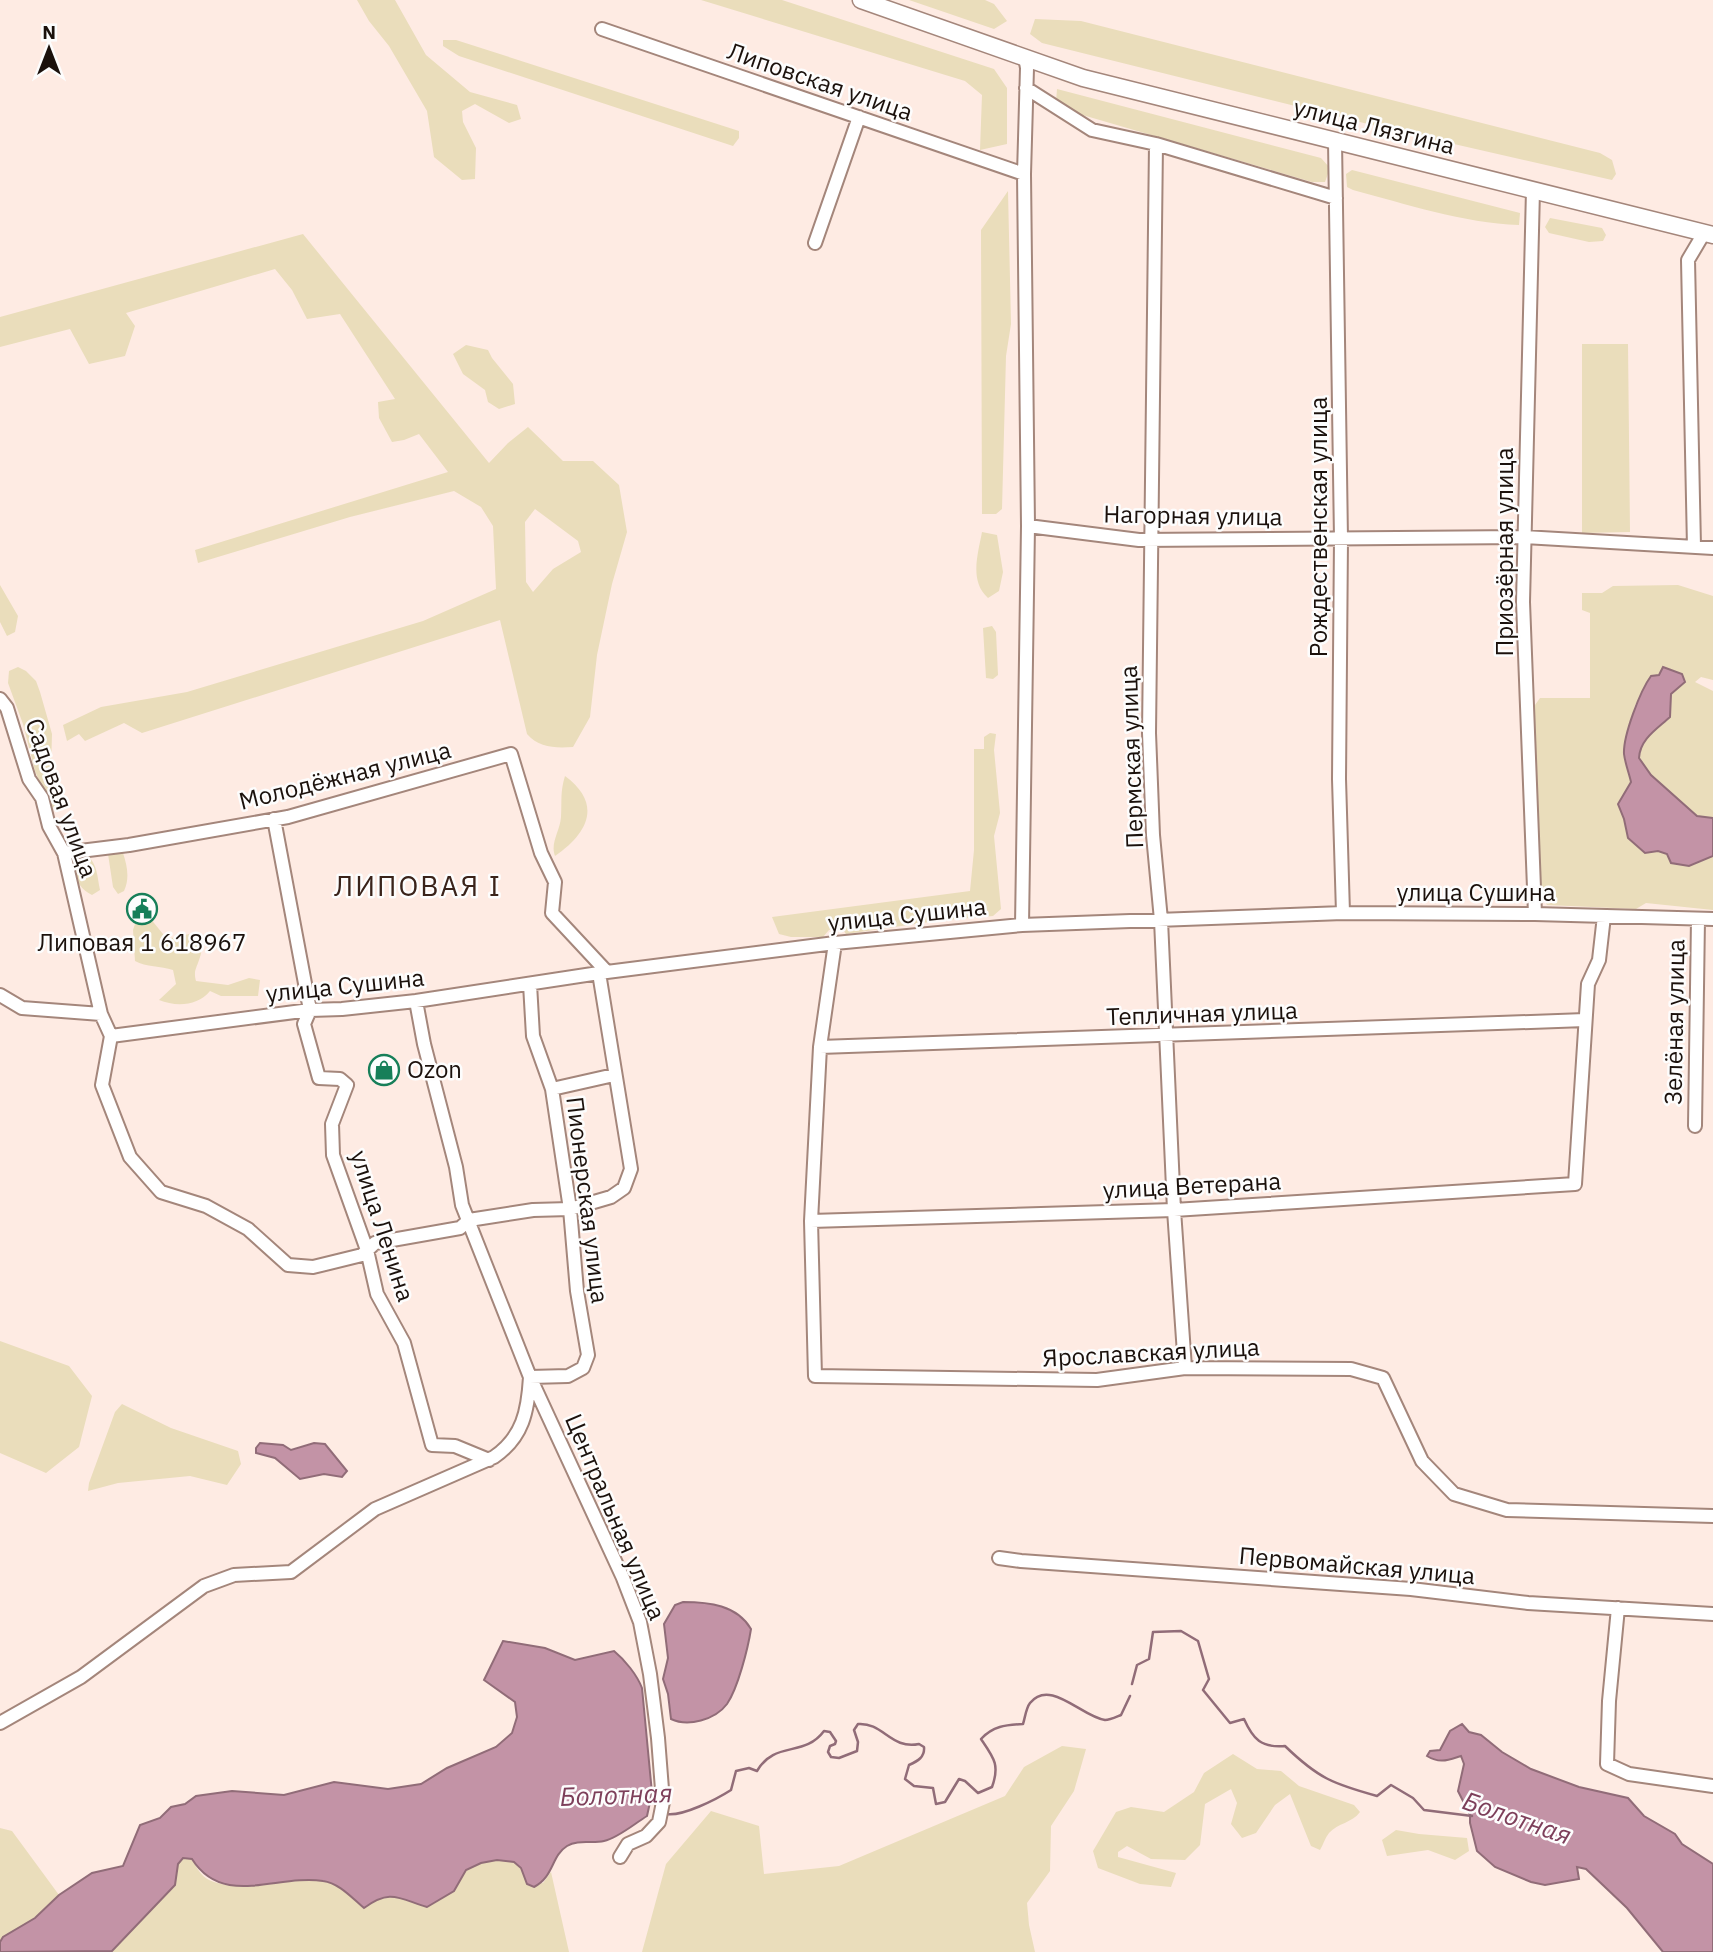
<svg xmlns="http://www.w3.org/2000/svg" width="1713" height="1952" viewBox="0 0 1713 1952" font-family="'IBM Plex Sans',sans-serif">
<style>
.green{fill:#eaddbb;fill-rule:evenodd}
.water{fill:#c393a6;stroke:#916c78;stroke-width:2}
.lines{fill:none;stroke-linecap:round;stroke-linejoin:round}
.stream{stroke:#916c78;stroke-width:2.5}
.minor-casing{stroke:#a4867b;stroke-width:16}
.major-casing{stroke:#a4867b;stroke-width:19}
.minor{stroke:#fff;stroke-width:12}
.major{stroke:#fff;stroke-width:16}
.labels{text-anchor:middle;stroke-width:5;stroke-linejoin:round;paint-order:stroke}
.street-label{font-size:24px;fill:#1b110c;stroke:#fdfdfd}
.poi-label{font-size:24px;fill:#1b110c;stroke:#fdfdfd}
.water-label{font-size:26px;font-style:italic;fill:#7d3f5a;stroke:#fdfdfd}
.quarter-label{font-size:28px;letter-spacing:2px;fill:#3a231a;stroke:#fdfdfd}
</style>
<rect width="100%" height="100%" fill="#feebe3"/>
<!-- green -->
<path class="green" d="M357,0H395L426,55L470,92L517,105L521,119L509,123L475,104L462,111L463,122L476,148L475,179L462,180L434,157L427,111L389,46L369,21Z
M701,0H782L994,69L1007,88V144L980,150L982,95L965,81Z
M909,0H985L994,4L1007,21L994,29Z
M1035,19L1081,21L1600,153L1612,160L1616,174L1612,180L1384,128L1042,43L1030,34Z
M443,40H456L739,131V138L733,146L459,56L443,46Z
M1057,89L1321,158L1330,168L1325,182H1312L1062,109L1056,102Z
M1352,170L1520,213L1519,225C1463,223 1406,204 1353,190L1347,187L1346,174Z
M1008,191L1011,324L1006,356L1002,509L996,514H982L981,230Z
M1550,218L1602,228L1606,235L1603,241L1589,242L1549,233L1545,227Z
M303,234L489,463L508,443L528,427L563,461H593L619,485L627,532L612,584L597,655L590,717L573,747C555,748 539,748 527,734L500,620L142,733L124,723L85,741L79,734L67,741L63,725L101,707L187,692L423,621L496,589L493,526L481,507L454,491L350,517L198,563L195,550L448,472L419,434L404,440L392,442L379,418L378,402L395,399L340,314L307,319L292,290L275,269L126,313L135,326L125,356L89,364L70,329L0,347V317ZM535,509L578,541L581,552L553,569L533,592L526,582L525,522Z
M1582,344H1628L1630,532L1582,533Z
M466,345L488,350L492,358L513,384L515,404L499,409L488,402L485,390L463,374L453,354Z
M982,532L997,535L1003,572L999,591L988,598C969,581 978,554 982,532Z
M0,585L18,616L15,632L7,636L0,622Z
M1678,585L1713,596V680L1701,677L1695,682L1713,691V818L1697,816L1651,775L1639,758C1640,739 1656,729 1670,717L1671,694L1663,668L1635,705L1624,753L1631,782L1618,804L1624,819L1628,838L1667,854L1671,863L1693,865L1713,856V910L1646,903L1636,909L1547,905L1538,890L1533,719L1535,705L1540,698H1590V613L1582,610V593H1602L1613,586Z
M992,626L996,632L998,675L993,679L986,678L983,628Z
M18,667L26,671L36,681L40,692L52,734L51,768L62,799L56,808L50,807L35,771L23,724L8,683L9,671Z
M990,733L996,734L994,750L1000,813L994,836L1001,909L993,916L936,921L846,934L841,927L829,930L823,937H791L779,934L772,917L970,891L974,850V749H984V737Z
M565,776C603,804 588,833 555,856C550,843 560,831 561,817C562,801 560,792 565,776Z
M119,850L123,853C127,865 130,878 124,891L118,894L113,887L108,854Z
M80,855H87C98,865 97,877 100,890L92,895C78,889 68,869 80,855Z
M150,918L167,939L198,932C200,940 203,949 200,957C197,968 193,970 196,981L228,985L249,978L260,980L258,996H221L210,991C198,1006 176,1007 159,1000L176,984L173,970C161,966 146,967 135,961L133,930L136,921Z
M0,1341L69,1366L92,1396L79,1447L46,1473L0,1453Z
M122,1404L171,1428L238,1451L241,1464L227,1485L190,1476L118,1483L88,1491L89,1483L115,1412Z
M1062,1746L1086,1749L1074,1791L1051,1826L1050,1871L1027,1903L1029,1925L1035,1952H642L666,1864L711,1811L759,1826L764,1874L839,1866L1005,1796L1024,1767Z
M1233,1754L1257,1769L1281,1771L1299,1786L1354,1805L1360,1812C1352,1823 1338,1823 1329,1833C1325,1838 1323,1845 1320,1850L1311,1846L1290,1794L1275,1805L1256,1833L1242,1838L1231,1824L1237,1803L1231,1789L1205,1804L1200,1845L1185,1860L1151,1859L1127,1846L1118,1852V1857L1176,1873L1171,1887L1140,1884L1098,1868L1093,1851L1116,1812L1131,1807L1164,1812L1194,1792L1204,1773Z
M0,1828L12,1831L59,1895L35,1918L0,1940Z
M1396,1830L1419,1834L1467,1838L1469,1851L1455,1860L1428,1850L1387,1856L1382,1840Z
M183,1858L192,1859C196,1867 201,1876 209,1880C247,1896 284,1876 323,1881C339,1883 352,1898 364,1908C390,1889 399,1898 427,1907L454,1891L466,1870L481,1863L497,1860L514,1862L521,1868L527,1884L543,1883L551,1872L569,1952H108L112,1951L175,1885L178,1864Z"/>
<!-- water -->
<path class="water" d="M1663,667L1682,674L1685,682L1671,694L1670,717C1657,729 1640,739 1639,758L1651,775L1697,816L1713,818V856L1689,866L1671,863L1667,854L1658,851L1645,853L1628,838L1624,819L1618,804L1631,782C1629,773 1625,763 1624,754C1623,736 1640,691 1651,676L1659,675Z
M260,1443L283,1445L291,1450L314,1443L325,1444L347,1471L342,1477L324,1474L300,1479L275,1458L256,1453V1448Z
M683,1602C709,1602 737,1605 751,1629C748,1648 738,1688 727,1704C715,1720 688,1727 671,1719L668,1694L663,1679L668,1658L664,1624L675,1605Z
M503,1641L545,1648L575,1660L614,1651C625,1660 637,1675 642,1688L652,1793L647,1816C634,1824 618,1838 604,1841C592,1844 578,1839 567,1846C551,1856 554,1877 534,1887L527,1884L521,1868L514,1862L497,1860L481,1863L466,1870L454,1891L427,1907C398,1898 390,1889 364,1908C352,1898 339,1883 323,1881C277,1874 223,1908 192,1859L183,1858L178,1864L175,1885L112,1951L0,1952V1942L3,1937L35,1918L59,1895L92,1873L123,1866L140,1825L160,1818L171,1807L185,1804L196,1796L232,1791L284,1795L334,1782L388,1789L421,1784L447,1768L496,1747L512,1733L517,1717L515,1702L484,1680Z
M1462,1724L1469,1732L1481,1735L1502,1752L1531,1769L1579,1787L1628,1798L1644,1816L1675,1834L1682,1844L1713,1864V1952H1663L1627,1908L1586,1869L1577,1867L1579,1879L1545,1885L1531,1882L1495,1867L1477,1851L1470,1823V1815L1458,1791L1464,1764L1461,1756C1448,1760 1440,1764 1427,1756L1430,1751L1440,1750L1450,1731Z"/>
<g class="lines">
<!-- stream -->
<path class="stream" d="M1132,1684L1137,1665L1149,1659L1153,1632L1181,1631L1198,1641L1209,1679L1203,1690L1230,1723L1244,1719C1253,1739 1261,1748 1285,1746C1318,1778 1333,1784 1377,1796L1391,1785L1413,1798L1424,1810L1472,1816
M666,1814C682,1817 717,1799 731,1790L736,1771L749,1768L757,1771C775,1740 804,1758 824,1731L830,1732L836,1741L835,1744L830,1746L828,1752L831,1757L839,1758L857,1751L858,1742L854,1730L858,1724C883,1722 891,1750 919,1744L924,1747C925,1757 918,1761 909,1765L905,1779L914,1786L933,1788L936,1804L945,1802L959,1779L965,1781L978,1793L992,1787C1000,1765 994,1758 981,1739C993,1726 1005,1725 1023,1724C1025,1718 1026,1708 1030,1703C1050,1678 1082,1717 1105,1720C1110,1720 1116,1717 1121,1715L1130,1696"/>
<!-- minor casing -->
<g class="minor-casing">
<path id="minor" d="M602,29L1024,174
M1026,88L1092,130L1156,144L1336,198
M1335,141L1341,539L1339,779L1343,913
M1156,144L1149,733L1153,835L1161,920L1174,1210L1185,1368
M1533,190L1523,602L1535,914
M815,243L859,117
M1028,526L1139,540L1523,537L1713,548
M1694,547L1688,260L1704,233
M0,699L7,708L29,779L42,798L49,826L64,853L101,1014L111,1036
M274,819L310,1010L304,1024L319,1078L340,1079L347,1085L332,1124L333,1155L367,1250L377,1294L404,1343L432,1445L455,1446L489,1460
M64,853L129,845L288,817L511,754L541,853L555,882L552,913L607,972
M1022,925L1028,526L1024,174L1027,68L1025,57
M835,943L820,1047L811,1221L815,1376L1097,1380L1185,1368L1351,1369L1383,1378L1422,1461L1454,1494L1507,1510L1713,1516
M0,995L22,1008L101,1014
M416,1001L424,1044L456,1167L462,1205L530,1377L623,1578L640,1622L650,1674L658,1738L663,1802L659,1822L646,1836L628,1844L620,1857
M111,1036L310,1010L342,1009L416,1001L599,973L835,943L1022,925L1343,913L1535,914L1713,919
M111,1036L102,1085L130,1157L161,1192L206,1206L248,1229L288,1265L313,1267L362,1255L375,1243L460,1228L469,1220L533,1210L570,1209L611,1197L624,1188L631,1169L599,973
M820,1047L1585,1020
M552,1089L614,1075
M1695,1126L1698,919
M811,1221L1174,1210L1575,1184L1588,984L1599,960L1604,916
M999,1558L1021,1561L1411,1589L1528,1603L1713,1614
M1618,1608L1609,1701L1607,1764L1629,1774L1713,1786
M0,1723L81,1677L204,1586L234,1575L291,1572L375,1509L494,1457C523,1437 528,1411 530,1377L568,1376L583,1368L588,1355L577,1291L570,1209L552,1089L533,1036L530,984"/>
</g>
<!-- major casing -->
<g class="major-casing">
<path id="major" d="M861,0L1083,78L1713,235"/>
</g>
<!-- minor -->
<use href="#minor" class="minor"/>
<!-- major -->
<use href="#major" class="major"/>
</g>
<!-- icons -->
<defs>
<g id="civic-ring" transform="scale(1.575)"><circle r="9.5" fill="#fdfdfd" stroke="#177f59" stroke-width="1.5"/><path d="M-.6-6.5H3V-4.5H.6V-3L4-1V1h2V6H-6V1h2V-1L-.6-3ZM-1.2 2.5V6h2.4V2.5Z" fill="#177f59"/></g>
<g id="shop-ring" transform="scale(1.575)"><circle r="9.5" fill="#fdfdfd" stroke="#177f59" stroke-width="1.5"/><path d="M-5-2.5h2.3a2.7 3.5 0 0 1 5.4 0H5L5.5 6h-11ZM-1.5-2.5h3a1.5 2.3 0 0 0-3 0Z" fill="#177f59"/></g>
</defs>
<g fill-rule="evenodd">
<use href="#civic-ring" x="142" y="909"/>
<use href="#shop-ring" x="384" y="1070"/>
</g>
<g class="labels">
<!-- street labels -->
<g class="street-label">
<text transform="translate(820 82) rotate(19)" y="8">Липовская улица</text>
<text transform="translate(1374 127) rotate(14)" y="8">улица Лязгина</text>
<text transform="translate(1193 516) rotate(1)" y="8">Нагорная улица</text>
<text transform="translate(1319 527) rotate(-90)" y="8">Рождественская улица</text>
<text transform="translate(1505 552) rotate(-90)" y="8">Приозёрная улица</text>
<text transform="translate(1132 757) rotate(-92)" y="8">Пермская улица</text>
<text transform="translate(345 776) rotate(-14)" y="8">Молодёжная улица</text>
<text transform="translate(61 798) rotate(70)" y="8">Садовая улица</text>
<text x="1476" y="901">улица Сушина</text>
<text transform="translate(907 915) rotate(-6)" y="8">улица Сушина</text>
<text transform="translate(345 986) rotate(-6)" y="8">улица Сушина</text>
<text transform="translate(1202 1014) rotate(-2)" y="8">Тепличная улица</text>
<text transform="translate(1675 1022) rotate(-89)" y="8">Зелёная улица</text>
<text transform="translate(1192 1186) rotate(-3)" y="8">улица Ветерана</text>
<text transform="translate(587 1200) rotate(83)" y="8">Пионерская улица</text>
<text transform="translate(382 1226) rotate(72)" y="8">улица Ленина</text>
<text transform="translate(1151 1353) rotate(-3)" y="8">Ярославская улица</text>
<text transform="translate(615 1517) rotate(67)" y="8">Центральная улица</text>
<text transform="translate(1357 1566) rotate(5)" y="8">Первомайская улица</text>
</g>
<!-- poi labels -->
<g class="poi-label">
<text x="142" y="951">Липовая 1 618967</text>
<text x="407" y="1078" text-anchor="start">Ozon</text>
</g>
<!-- water labels -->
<g class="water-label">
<text transform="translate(616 1795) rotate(-2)" y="9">Болотная</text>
<text transform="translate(1517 1818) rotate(19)" y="9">Болотная</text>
</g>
<!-- quarter labels -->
<g class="quarter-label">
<text x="418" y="896">ЛИПОВАЯ I</text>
</g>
</g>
<!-- north arrow -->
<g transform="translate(49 49)" stroke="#fdfdfd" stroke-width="5" paint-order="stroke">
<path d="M0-5L12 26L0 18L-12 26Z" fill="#1b110c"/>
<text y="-10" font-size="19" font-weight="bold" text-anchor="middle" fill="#1b110c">N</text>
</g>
</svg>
